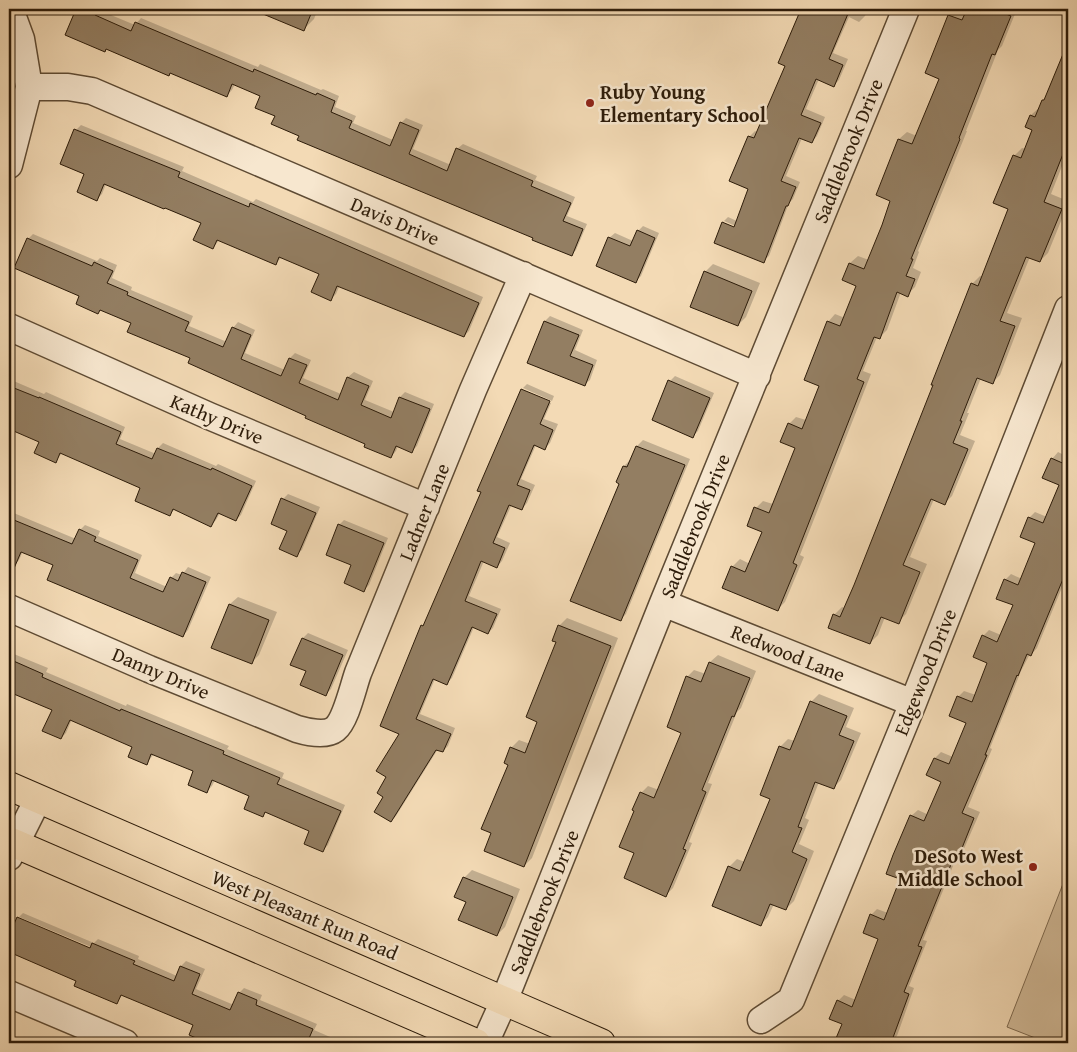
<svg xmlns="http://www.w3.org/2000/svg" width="1077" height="1052" viewBox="0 0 1077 1052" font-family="'Gentium Book Plus',serif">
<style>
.green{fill:#d1ba98;stroke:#7e6a50}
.shadow{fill:#0003}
.building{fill:#937e62;stroke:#2c1b09}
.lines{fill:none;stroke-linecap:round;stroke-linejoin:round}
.minor-casing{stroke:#5e4b34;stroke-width:29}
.major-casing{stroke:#2c1b09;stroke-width:30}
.minor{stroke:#f7e7cf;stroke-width:26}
.major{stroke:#f3dab5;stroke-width:28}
.poi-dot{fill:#8f2418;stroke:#f7e7cf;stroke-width:2}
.labels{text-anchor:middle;stroke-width:5;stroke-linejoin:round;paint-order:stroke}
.poi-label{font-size:20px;font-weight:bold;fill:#2c1b09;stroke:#f7e7cf;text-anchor:start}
.street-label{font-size:20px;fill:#2c1b09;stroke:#f7e7cf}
</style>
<rect width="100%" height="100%" fill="#f3dab5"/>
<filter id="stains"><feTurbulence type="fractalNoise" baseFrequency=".004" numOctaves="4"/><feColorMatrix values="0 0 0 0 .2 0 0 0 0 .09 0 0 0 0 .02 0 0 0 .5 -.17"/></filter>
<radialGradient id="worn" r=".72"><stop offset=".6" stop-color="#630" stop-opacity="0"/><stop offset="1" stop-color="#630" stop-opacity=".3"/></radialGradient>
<!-- green -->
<path class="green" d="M1068,871V1043H1048L1007,1027Z"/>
<!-- shadow -->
<path class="shadow" d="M78,9H100L99,10L135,25L141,18L258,67L260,64L321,90L323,89L339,96L335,107L356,116L353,123L393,140L401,123L406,118L423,125L413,149L451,165L457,149L463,144L537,176L535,180L575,197L567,216L587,224L576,250L571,255L535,237L300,135L276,116L261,95L235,84L232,90L227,95L171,72L169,74L107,48L105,51L67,34Z
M254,9H318L314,19L303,30Z
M805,9H868L865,16L859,22L849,17L833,53L848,59L839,80L834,85L819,79L806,109L825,117L817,136L812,142L802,138L786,176L800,182L793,199L789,203L769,256L763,261L715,242L724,221V224L739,230L740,228L724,221L728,217L737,221L749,189L730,181L749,137L755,131L758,133L787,65L780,62L799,17Z
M955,9L967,12L968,9H1017L1002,46L998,50L966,131H967L918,251L919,252L913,268L921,272L915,287L907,295L901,292L887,330L879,338L877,337L863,371L871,374L800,555L804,557L785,602L777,610L732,567L740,559L750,564L763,531L756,508L763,501L773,504L796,447L789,424L796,417L806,420L821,385L828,322L835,314L845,318L858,285L844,280L850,263L858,256L869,260L891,200L899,139L907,132L917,136L941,78L949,15Z
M1068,44V151L1051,194L1068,201V204L1048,253L1040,261L1030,257L1007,313L1022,318L1000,375L992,383L981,378L967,413H969L960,435L975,441L952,496L944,504L934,499L910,557L927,564L906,614L898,622L885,617L878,635L870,643L834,615L842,607L845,608L934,385L972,284L980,276L983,277L1010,208L1014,156L1022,148L1026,149L1033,130L1026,127L1031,115L1040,107L1046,97Z
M81,125L184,167L182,171L253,202L256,199L483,297L469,331L464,336L340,285L336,294L331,299L320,273L282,257L276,263L220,239L213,248L202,222L106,184L102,194L97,199L86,174L76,130Z
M643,226L659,233L641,276L635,282L609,238L615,233L633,241L638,231Z
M33,234L97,261L100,258L117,265L112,278L132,287L131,290L193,316L189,326L227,342L233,328L238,322L255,330L245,353L285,370L290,358L295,353L311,360L303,378L341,394L348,377L354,372L373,381L365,400L394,412L400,397L405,392L434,404L417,446L412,451L398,446L396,451L391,457L192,358L133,322L102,309L98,313L28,239Z
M713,264L760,283L746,317L738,325L705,272Z
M550,316L583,330L575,350L597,360L590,380L584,385L528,362L545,321Z
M675,376L714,393L698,431L693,436L670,381Z
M9,379L44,394L46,392L125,427L120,439L156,454L158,448L163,443L216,466L218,464L256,481L241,515L236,520L220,513L216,520L211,525L175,509L170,514L142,487L62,453L56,461L41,442L9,429Z
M527,384L554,396L552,401L523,388Z
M522,389V391L551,403L544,419L558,424L550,443L545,448L536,445L521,479L535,485L527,503L522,509L512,504L497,537L510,543L502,561L497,567L484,561L469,596L501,609L493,628L488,633L474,627L452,678L447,683L435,679L420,714L455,728L448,746L443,751L438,749L396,816L391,821L385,796L388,777L401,734L422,626L427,621L482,492Z
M643,440L690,459L626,614L620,620L621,483L624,466L630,460L637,446Z
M1058,452L1068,457V573L1037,648L1031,655L1030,654L1021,671L990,748L992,749L968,807L980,812L963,851L957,856L923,940L927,941L909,986L914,988L897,1036L888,1043H835L844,1023L838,1001L844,995L856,1000L880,938L871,915L877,909L888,913L901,879L911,816L918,810L929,815L943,781L928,775L935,758L941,752L953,757L968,722L958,697L964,691L976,695L989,662L983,636L989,630L1001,635L1014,605L1005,580L1011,574L1022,579L1037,543L1029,518L1035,512L1047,517L1061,484L1052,459Z
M288,494L320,507L302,550L296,555L289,530L283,499Z
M9,511L76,539L80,530L85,525L100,531L98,536L142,555L135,573L167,587L171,578L176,573L182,575L188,567L211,577L188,630L183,636L55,565L23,551L19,560L14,566L9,563Z
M344,520L388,538L369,585L364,590L352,564L339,525Z
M238,597L277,612L259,655L251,663L230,604Z
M567,618L618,638L532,858L524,866L493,832L509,764L511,748L519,740L530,744L539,721L557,642L559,626Z
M308,633L348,650L331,689L326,694L307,671L292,664L303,638Z
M9,652L48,668L46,672L126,706L127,704L229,746L227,749L284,773L282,778L345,805L328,845L323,850L311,830L267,811L263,815L251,795L215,780L212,786L207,791L195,771L154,754L146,764L134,746L72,719L66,733L61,738L53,709L9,690Z
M718,655L756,671L741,708L737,712L708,783L712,784L689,842L692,843L673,888L666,895L636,853V810L641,793L648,786L659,790L682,732L687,677L694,670L706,674L710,662Z
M819,694L854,708L846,727L861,733L841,780L833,788L819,782L805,818L809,820L799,844L814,851L794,901L786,909L774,904L768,917L760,925L729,867L737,859L745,862L772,798L780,747L788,739L795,741L811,702Z
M472,870L520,889L505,927L497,935L467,902L464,878Z
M23,913L94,943L98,939L139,956L138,959L177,976L181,966L186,961L205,969L196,989L234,1005L239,993L244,988L262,995L260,1000L317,1024L314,1030L344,1043H212L190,1034L195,1025L123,994L117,1002L78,980L9,951V939L18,917V919L95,952L96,949L19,917Z
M9,1035L16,1039L14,1043H9Z"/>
<!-- building -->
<path class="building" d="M76,9H98L95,15L131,31L135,22L253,72L254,69L316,95L317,93L335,101L331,112L352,121L349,128L390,146L400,122L419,130L409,154L447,171L456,148L533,181L531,186L571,203L563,221L583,229L572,256L532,240L533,238L297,140L299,136L271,124L275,116L255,108L260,96L232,84L227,97L170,73L169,76L106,49L105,52L65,35Z
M251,9H313L304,31Z
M801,9H850L829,59L843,65L834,87L816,79L801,115L821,123L812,143L799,138L781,181L796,187L788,206H786L764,263L714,243L722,222L734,227L748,189L729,181L748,136L754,138L785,66L778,63Z
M967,9H993L1011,16L995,55L992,54L959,138L960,139L911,259H913L906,276L915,279L908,297L897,292L880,339L874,337L857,379L864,382L793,563L797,565L778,611L722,588L731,566L745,572L762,532L747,526L754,507L769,513L795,448L780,442L788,423L802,429L819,386L804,380L827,321L840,326L856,286L842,280L849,263L864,269L882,225L890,201L876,195L898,139L912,144L939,79L925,73L948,15L962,20Z
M1068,42V156L1063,154L1044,202L1062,209L1040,262L1026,257L1000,321L1015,326L993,384L977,378L960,421H962L953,443L968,449L945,505L931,499L903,565L920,572L899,624L881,617L870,644L828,628L833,614L840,617L854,585L933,385H931L971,283L978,286L1008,209L993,203L1013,155L1021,158L1032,130L1025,127L1030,115L1035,117L1042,100H1044Z
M74,129L180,172L178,177L249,207L250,203L479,303L464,337L337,286L331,301L311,292L319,274L279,257L276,265L217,240L213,249L193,240L201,223L165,208L164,209L104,184L97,201L77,192L84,174L60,164Z
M637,230L655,238L636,283L596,266L608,237L630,246Z
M27,238L92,266L94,262L113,271L107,283L128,292L127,295L189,322L185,331L223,347L232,327L251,335L241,359L281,376L289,358L307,365L299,383L338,400L347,377L369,386L361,405L391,418L399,397L430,409L412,453L396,446L391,458L364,447L365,444L305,418L306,416L188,363L190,358L127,332L131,323L100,310L98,314L76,304L79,296L14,268Z
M704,271L752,291L738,326L690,307Z
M544,321L579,335L570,356L593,365L585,386L527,363Z
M668,380L710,398L693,438L652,420Z
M9,386L39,398V397L121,432L116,444L152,459L157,448L211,470L212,468L252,486L236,521L218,513L211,527L173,509L170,516L135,501L140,488L60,453L56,463L34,453L39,442L9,429Z
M521,389L550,401L540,424L553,430L545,450L534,445L517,485L530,490L522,510L509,505L493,543L505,548L497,568L481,561L465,601L497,614L488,634L472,627L447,685L433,679L416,719L451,734L443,752L436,750L391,822L374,812L383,797L377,793L386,777L376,771L399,734L380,726L421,625L423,626L481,492L477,491Z
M636,446L685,465L621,621L570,601L619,484L616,482L623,466L627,467Z
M1051,458L1067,465L1068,463V567L1031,656L1027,654L1018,676L1017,675L985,755H987L962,813L974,818L958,858L954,857L918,946L922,947L904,992L909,994L891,1043H834L842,1024L829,1019L837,1000L852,1007L878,939L863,933L870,914L884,920L900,879L886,874L893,855L910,815L924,821L941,782L926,775L934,758L949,764L966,723L949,716L957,696L972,702L987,663L973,657L982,635L997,642L1013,605L996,599L1004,579L1018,585L1035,543L1020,537L1028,517L1043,523L1059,485L1042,478Z
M281,498L316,513L297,557L279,549L287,531L271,524Z
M9,518L72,544L79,529L96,537L94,541L138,560L130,578L163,592L170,577L178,581L182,572L206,582L183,637L47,580L53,565L21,552L9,580Z
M338,524L384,543L364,592L344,583L351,565L326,555Z
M229,604L269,620L252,664L211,648Z
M558,625L611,646L524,867L484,851L491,833L481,829L508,765L504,763L510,747L525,753L537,722L526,717L556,642L552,641Z
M302,638L343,655L326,696L300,685L306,671L290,665Z
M9,659L43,674L42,677L120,711L121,709L224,751L223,754L280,778L277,784L341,811L323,852L304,844L309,831L265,812L263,817L244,809L249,796L212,780L207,793L188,785L193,771L151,754L147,765L128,757L132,747L70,720L61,739L42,731L52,710L9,692Z
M709,662L750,678L734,717L732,716L702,790L706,792L683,849L686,850L666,897L624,878L634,853L619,847L634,811L632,810L640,792L654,798L681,733L667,727L686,676L701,682Z
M810,701L847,716L839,735L854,741L834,789L815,782L798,827L802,828L792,852L807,859L786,910L770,904L761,926L712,906L728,866L740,871L770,799L760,795L779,746L790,750Z
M463,877L513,897L497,936L458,920L466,902L454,897Z
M17,917L90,948L92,943L135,961L133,964L174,981L180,966L200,974L192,994L230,1010L238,992L257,1000L256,1005L313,1029L307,1043H208L189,1035L193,1025L121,995L117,1004L74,986L76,981L9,952V936Z"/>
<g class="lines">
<!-- minor casing -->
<g class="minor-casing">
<path id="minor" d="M29,87H68L92,91L757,376
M9,165L29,87L21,39L10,9
M9,327L209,416L426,507
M663,603L913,703
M9,608L149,669L297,729C307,732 326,736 335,729C346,720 353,687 358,673L473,390L523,275
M9,857L38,799
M9,994L125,1043
M761,1020L791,1000L913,703L1068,309
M485,1043L504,1001L663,603L906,9"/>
</g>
<!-- major casing -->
<g class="major-casing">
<path id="major" d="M9,786L601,1043
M9,841L476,1043"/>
</g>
<!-- minor -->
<use href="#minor" class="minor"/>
<!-- major -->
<use href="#major" class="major"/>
</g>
<!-- markers -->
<g class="poi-dot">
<circle cx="590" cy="103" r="5"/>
<circle cx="1033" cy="867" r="5"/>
</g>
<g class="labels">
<!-- poi labels -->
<g class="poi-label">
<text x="600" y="99">Ruby Young<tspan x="600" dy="23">Elementary School</tspan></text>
<text x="1023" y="863" text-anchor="end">DeSoto West<tspan x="1023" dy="23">Middle School</tspan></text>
</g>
<!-- street labels -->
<g class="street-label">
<text transform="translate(848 151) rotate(-68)" y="7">Saddlebrook Drive</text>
<text transform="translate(395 221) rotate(23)" y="7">Davis Drive</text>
<text transform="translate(217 419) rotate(23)" y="7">Kathy Drive</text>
<text transform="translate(424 512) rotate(-68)" y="7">Ladner Lane</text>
<text transform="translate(695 526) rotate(-68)" y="7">Saddlebrook Drive</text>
<text transform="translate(788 653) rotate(22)" y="7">Redwood Lane</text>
<text transform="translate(925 672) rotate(-68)" y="7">Edgewood Drive</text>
<text transform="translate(161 673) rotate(23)" y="7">Danny Drive</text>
<text transform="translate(544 902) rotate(-68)" y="7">Saddlebrook Drive</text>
<text transform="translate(305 915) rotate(23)" y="7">West Pleasant Run Road</text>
</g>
</g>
<!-- margin -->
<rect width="1077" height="1052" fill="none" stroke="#f3dab5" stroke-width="30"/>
<rect x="10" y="10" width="1057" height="1032" fill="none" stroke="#2c1b09" stroke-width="2.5"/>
<rect x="15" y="15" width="1047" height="1022" fill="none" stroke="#2c1b09"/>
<rect width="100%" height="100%" filter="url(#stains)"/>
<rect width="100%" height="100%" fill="url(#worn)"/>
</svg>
